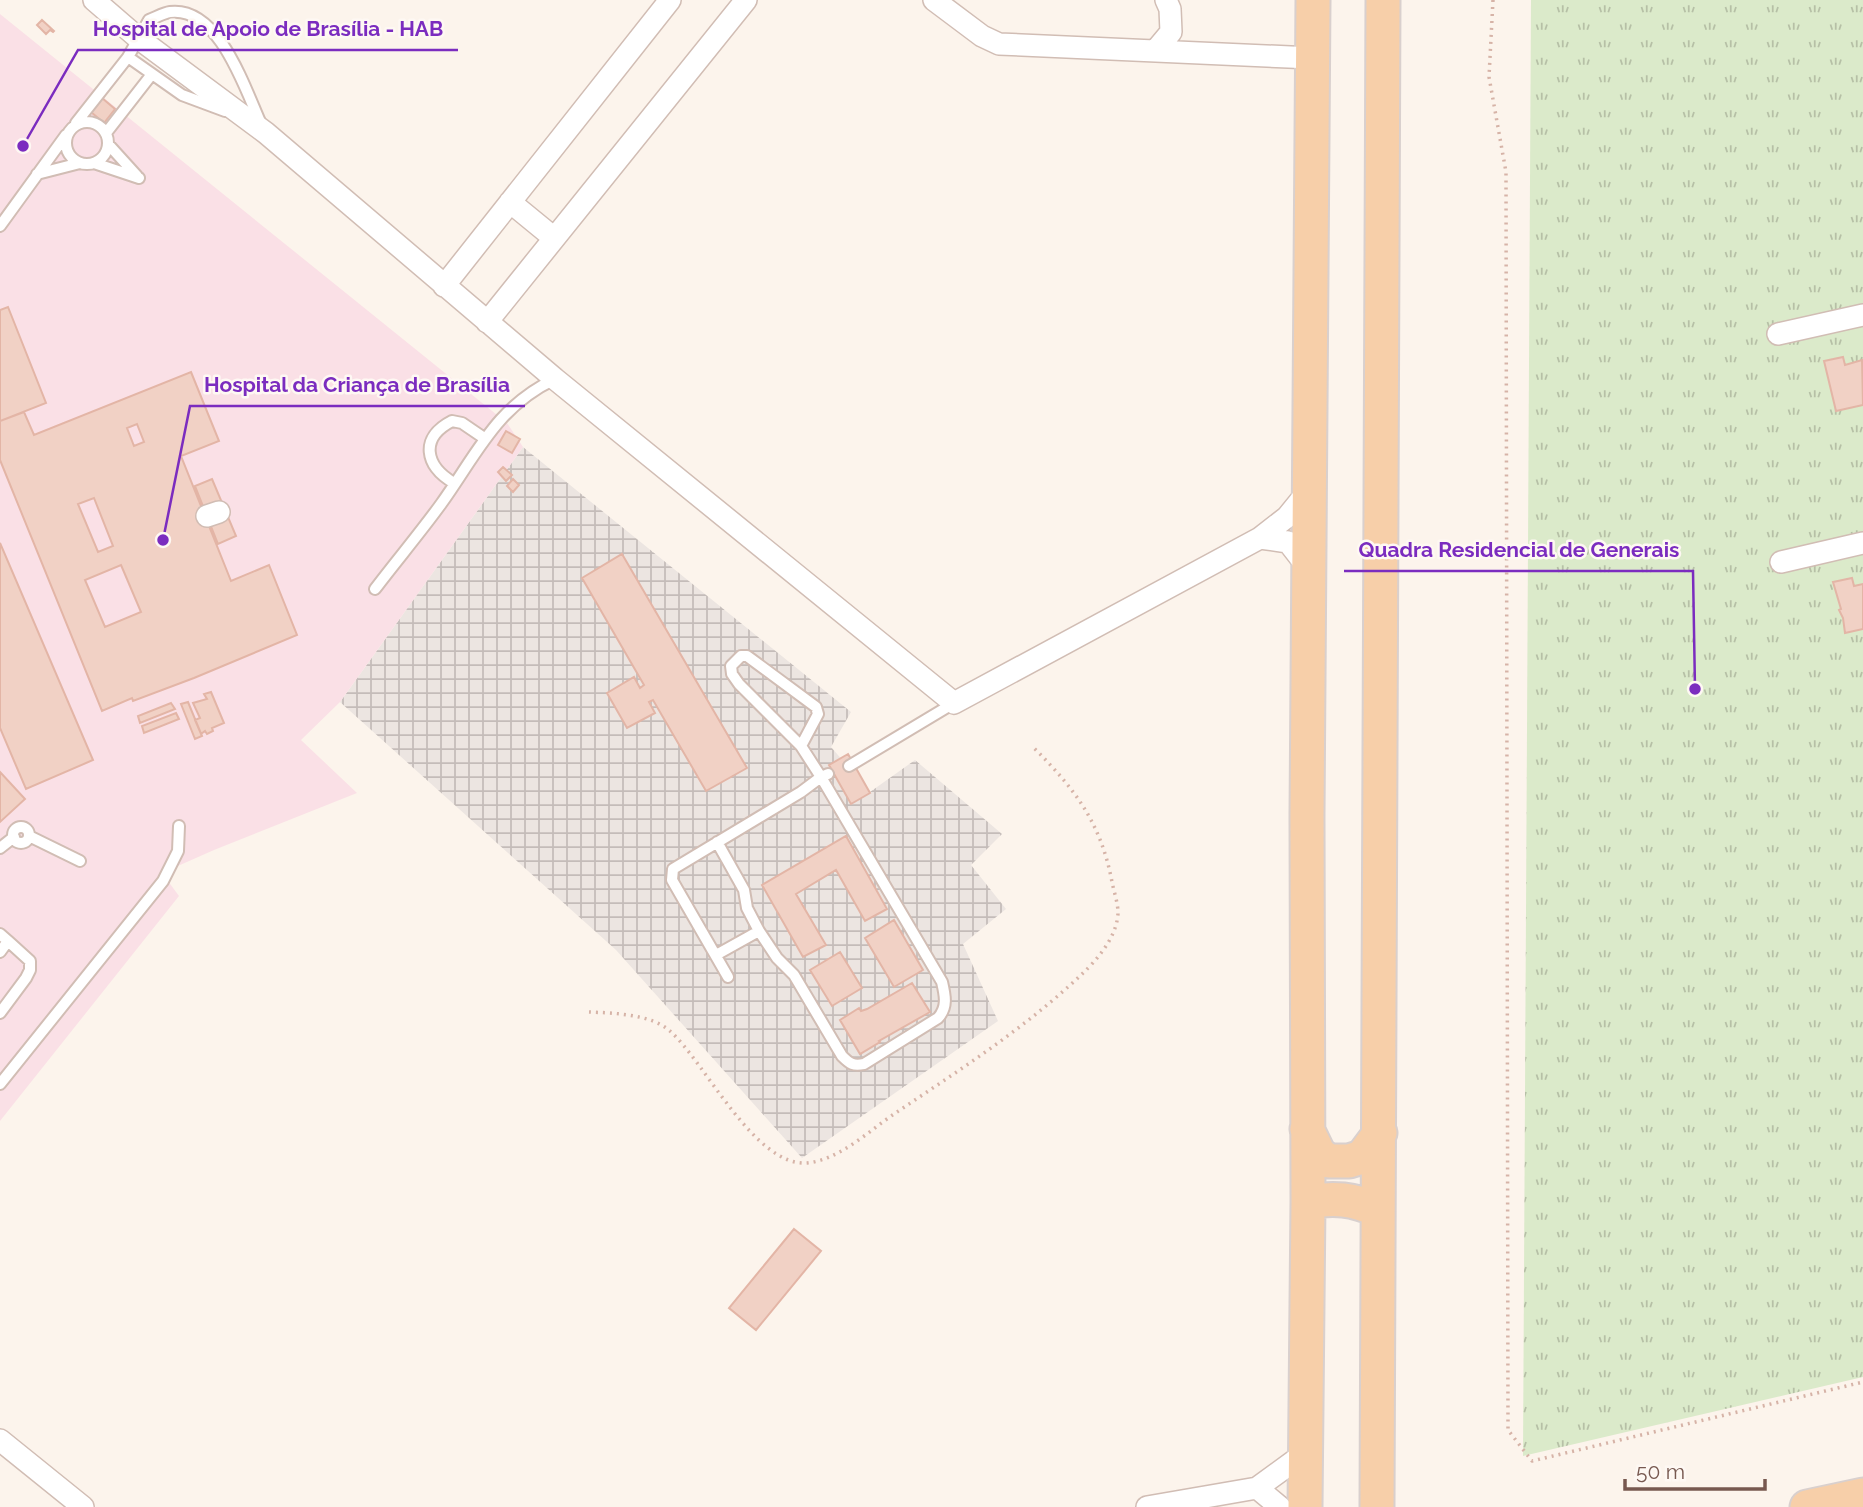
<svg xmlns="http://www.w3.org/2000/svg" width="1863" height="1507" viewBox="0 0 1863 1507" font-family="Raleway,sans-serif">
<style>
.industrial{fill:url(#industrial-grid)}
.medical{fill:#fae0e6}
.grass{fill:url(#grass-tufts)}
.building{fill:#f1d1c5;stroke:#e3b5a6;stroke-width:2;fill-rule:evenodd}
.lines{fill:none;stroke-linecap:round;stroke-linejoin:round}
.lane-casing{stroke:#d1bdb4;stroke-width:14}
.street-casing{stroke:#d1bdb4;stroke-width:24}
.primary-casing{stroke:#d9d0ce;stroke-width:37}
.path{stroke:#d6b3a7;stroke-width:3.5;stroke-dasharray:2 5;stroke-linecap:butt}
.lane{stroke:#fff;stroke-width:10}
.street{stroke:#fff;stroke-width:21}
.primary{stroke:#f7cfa9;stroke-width:33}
.leader{fill:none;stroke:#7b2cbf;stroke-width:2.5}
.callout-dot{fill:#7b2cbf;stroke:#fef8f3;stroke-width:2.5}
.callout-label{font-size:21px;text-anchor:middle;font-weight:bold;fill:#7b2cbf;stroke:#fef8f3;stroke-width:5;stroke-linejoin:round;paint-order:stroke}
</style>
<defs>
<pattern id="industrial-grid" width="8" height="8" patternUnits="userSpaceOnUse" patternTransform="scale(1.75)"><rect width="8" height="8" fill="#ece5e1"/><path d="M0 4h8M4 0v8" fill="none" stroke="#c4bcb9"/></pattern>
<pattern id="grass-tufts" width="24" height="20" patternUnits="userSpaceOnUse" patternTransform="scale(1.75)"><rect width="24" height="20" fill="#dbeaca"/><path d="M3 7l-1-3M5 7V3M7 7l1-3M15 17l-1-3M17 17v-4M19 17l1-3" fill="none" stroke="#b6c0a6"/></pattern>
</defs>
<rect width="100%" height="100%" fill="#fcf4ec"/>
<!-- industrial -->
<path class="industrial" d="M523,447L851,712L831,747L870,792L915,760L1002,834L971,865L1006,909L963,944L998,1021L802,1158L616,950L340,702Z"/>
<!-- medical -->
<path class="medical" d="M0,14L507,423L523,447L340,702L301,740L357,793L214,850L162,873L179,896L0,1121Z"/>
<!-- grass -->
<path class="grass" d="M1531,0H1863V1377L1523,1456Z"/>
<!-- building -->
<path class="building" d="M42,20L54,31L53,32L50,30L46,34L37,25Z
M102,98L115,109L104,123L91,112Z
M8,307L46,403L0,421V310Z
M1843,357L1845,365L1862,360L1863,405L1836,411L1824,361Z
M191,372L219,441L181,456L231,581L269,565L297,635L194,678L133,701L132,698L102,711L0,460V421L24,412L34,435ZM137,424L144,442L134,446L127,428ZM94,498L113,546L98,552L78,504ZM121,565L141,612L105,627L85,580Z
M506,431L520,439L512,453L498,445Z
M503,467L512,475L506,481L498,472Z
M212,479L236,536L218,544L195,486Z
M513,479L519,485L513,492L507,486Z
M0,543L93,760L26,789L0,728Z
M622,554L747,768L706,791L653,700L649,702L655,713L627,728L607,693L634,677L640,688L644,685L582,578Z
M1852,578L1854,586L1863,584V629L1845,633L1843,618L1839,610L1841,609L1833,582Z
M211,692L224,723L212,728L213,731L207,734L205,731L201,734L195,720L200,718L193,703L207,699L204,694Z
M188,702L202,736L195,739L181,704Z
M171,703L175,709L140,723L138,716Z
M176,713L179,719L144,733L142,726Z
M848,754L870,793L851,804L829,765Z
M0,772L25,799L0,822Z
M846,836L887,909L865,921L836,870L796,894L826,945L803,957L762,885Z
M894,920L923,970L894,987L865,938Z
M840,952L862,988L832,1006L810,970Z
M912,983L930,1012L879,1041L880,1042L860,1054L840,1020L859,1008L861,1011L867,1009Z
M794,1229L821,1251L756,1330L729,1308Z"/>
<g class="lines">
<!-- lane casing -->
<g class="lane-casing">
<path id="lane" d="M225,111L182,95L128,57L149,20C155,18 163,13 170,12C219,6 245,89 261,124
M66 143a21 21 0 1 1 42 0a21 21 0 1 1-42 0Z
M76,123L128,57
M106,133L152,74
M108,144L137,176
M94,163L139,178
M37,174L80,163
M0,226L66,135
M454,483C425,466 419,438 452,421L462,423L484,438
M375,589C397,560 420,533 441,504C477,454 496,407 555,379
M801,746L818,714L816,707L747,656H741L731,666L732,674L739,684L801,746L821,777L828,774
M849,766L954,703
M13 835a8 8 0 1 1 16 0a8 8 0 1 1-16 0Z
M29,836L80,861
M0,848L14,837
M0,934L8,941L0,952
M716,955L759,931L747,908L744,890L717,842
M728,977L672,880L673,869L801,792L821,777L942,982C945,995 948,1007 938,1018L864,1064C853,1066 850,1064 842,1056L794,975L777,958L759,931
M0,1013L26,978L30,970V961L8,941
M0,1084L163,881L178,851L179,826"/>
</g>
<!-- street casing -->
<g class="street-casing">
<path id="street" d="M94,0L138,38L266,133L555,379L954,703L1260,538L1287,517L1309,490
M934,0L982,36L999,44L1312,58
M1156,50L1171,32L1170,9L1166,0
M510,202L554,238
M444,286L670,0
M487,322L746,0
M1778,334L1863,315
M207,516L219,512
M1260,538L1288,542L1309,569
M1781,562L1863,543
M0,1440L83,1507
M1257,1488L1280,1507
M1147,1507L1257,1488L1305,1453"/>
</g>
<!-- primary casing -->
<g class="primary-casing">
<path id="primary" d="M1307,1129L1319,1154L1329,1161H1349L1362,1157L1380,1133
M1308,1202C1334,1197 1353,1199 1378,1210
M1305,1507L1308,1202L1307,816L1313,0
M1377,1507L1383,0
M1807,1507L1863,1495"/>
</g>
<!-- path -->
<path class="path" d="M1493,0L1489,77L1506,172L1508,1430L1532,1461L1863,1382
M589,1012C613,1013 651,1014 670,1031C705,1062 755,1167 807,1163C839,1160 869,1131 894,1114C958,1071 1024,1029 1081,975C1097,960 1117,937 1118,913C1118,903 1114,892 1112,882C1101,823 1075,789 1034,748"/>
<!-- lane -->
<use href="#lane" class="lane"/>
<!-- street -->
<use href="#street" class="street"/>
<!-- primary -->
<use href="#primary" class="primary"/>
</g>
<!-- callouts -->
<path class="leader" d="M23 146L78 50H458M163 540L190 406H525M1695 689L1693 571H1344"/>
<g class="callout-dot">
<circle cx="23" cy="146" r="7"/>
<circle cx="163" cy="540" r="7"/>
<circle cx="1695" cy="689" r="7"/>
</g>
<g class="callout-label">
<text x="268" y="36">Hospital de Apoio de Brasília - HAB</text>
<text x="357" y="392">Hospital da Criança de Brasília</text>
<text x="1519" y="557">Quadra Residencial de Generais</text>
</g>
<!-- scale -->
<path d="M1625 1479v10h140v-10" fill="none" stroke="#77584f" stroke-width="3.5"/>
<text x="1636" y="1479" font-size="21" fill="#77584f" stroke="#fef8f3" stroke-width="5" paint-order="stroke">50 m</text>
</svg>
